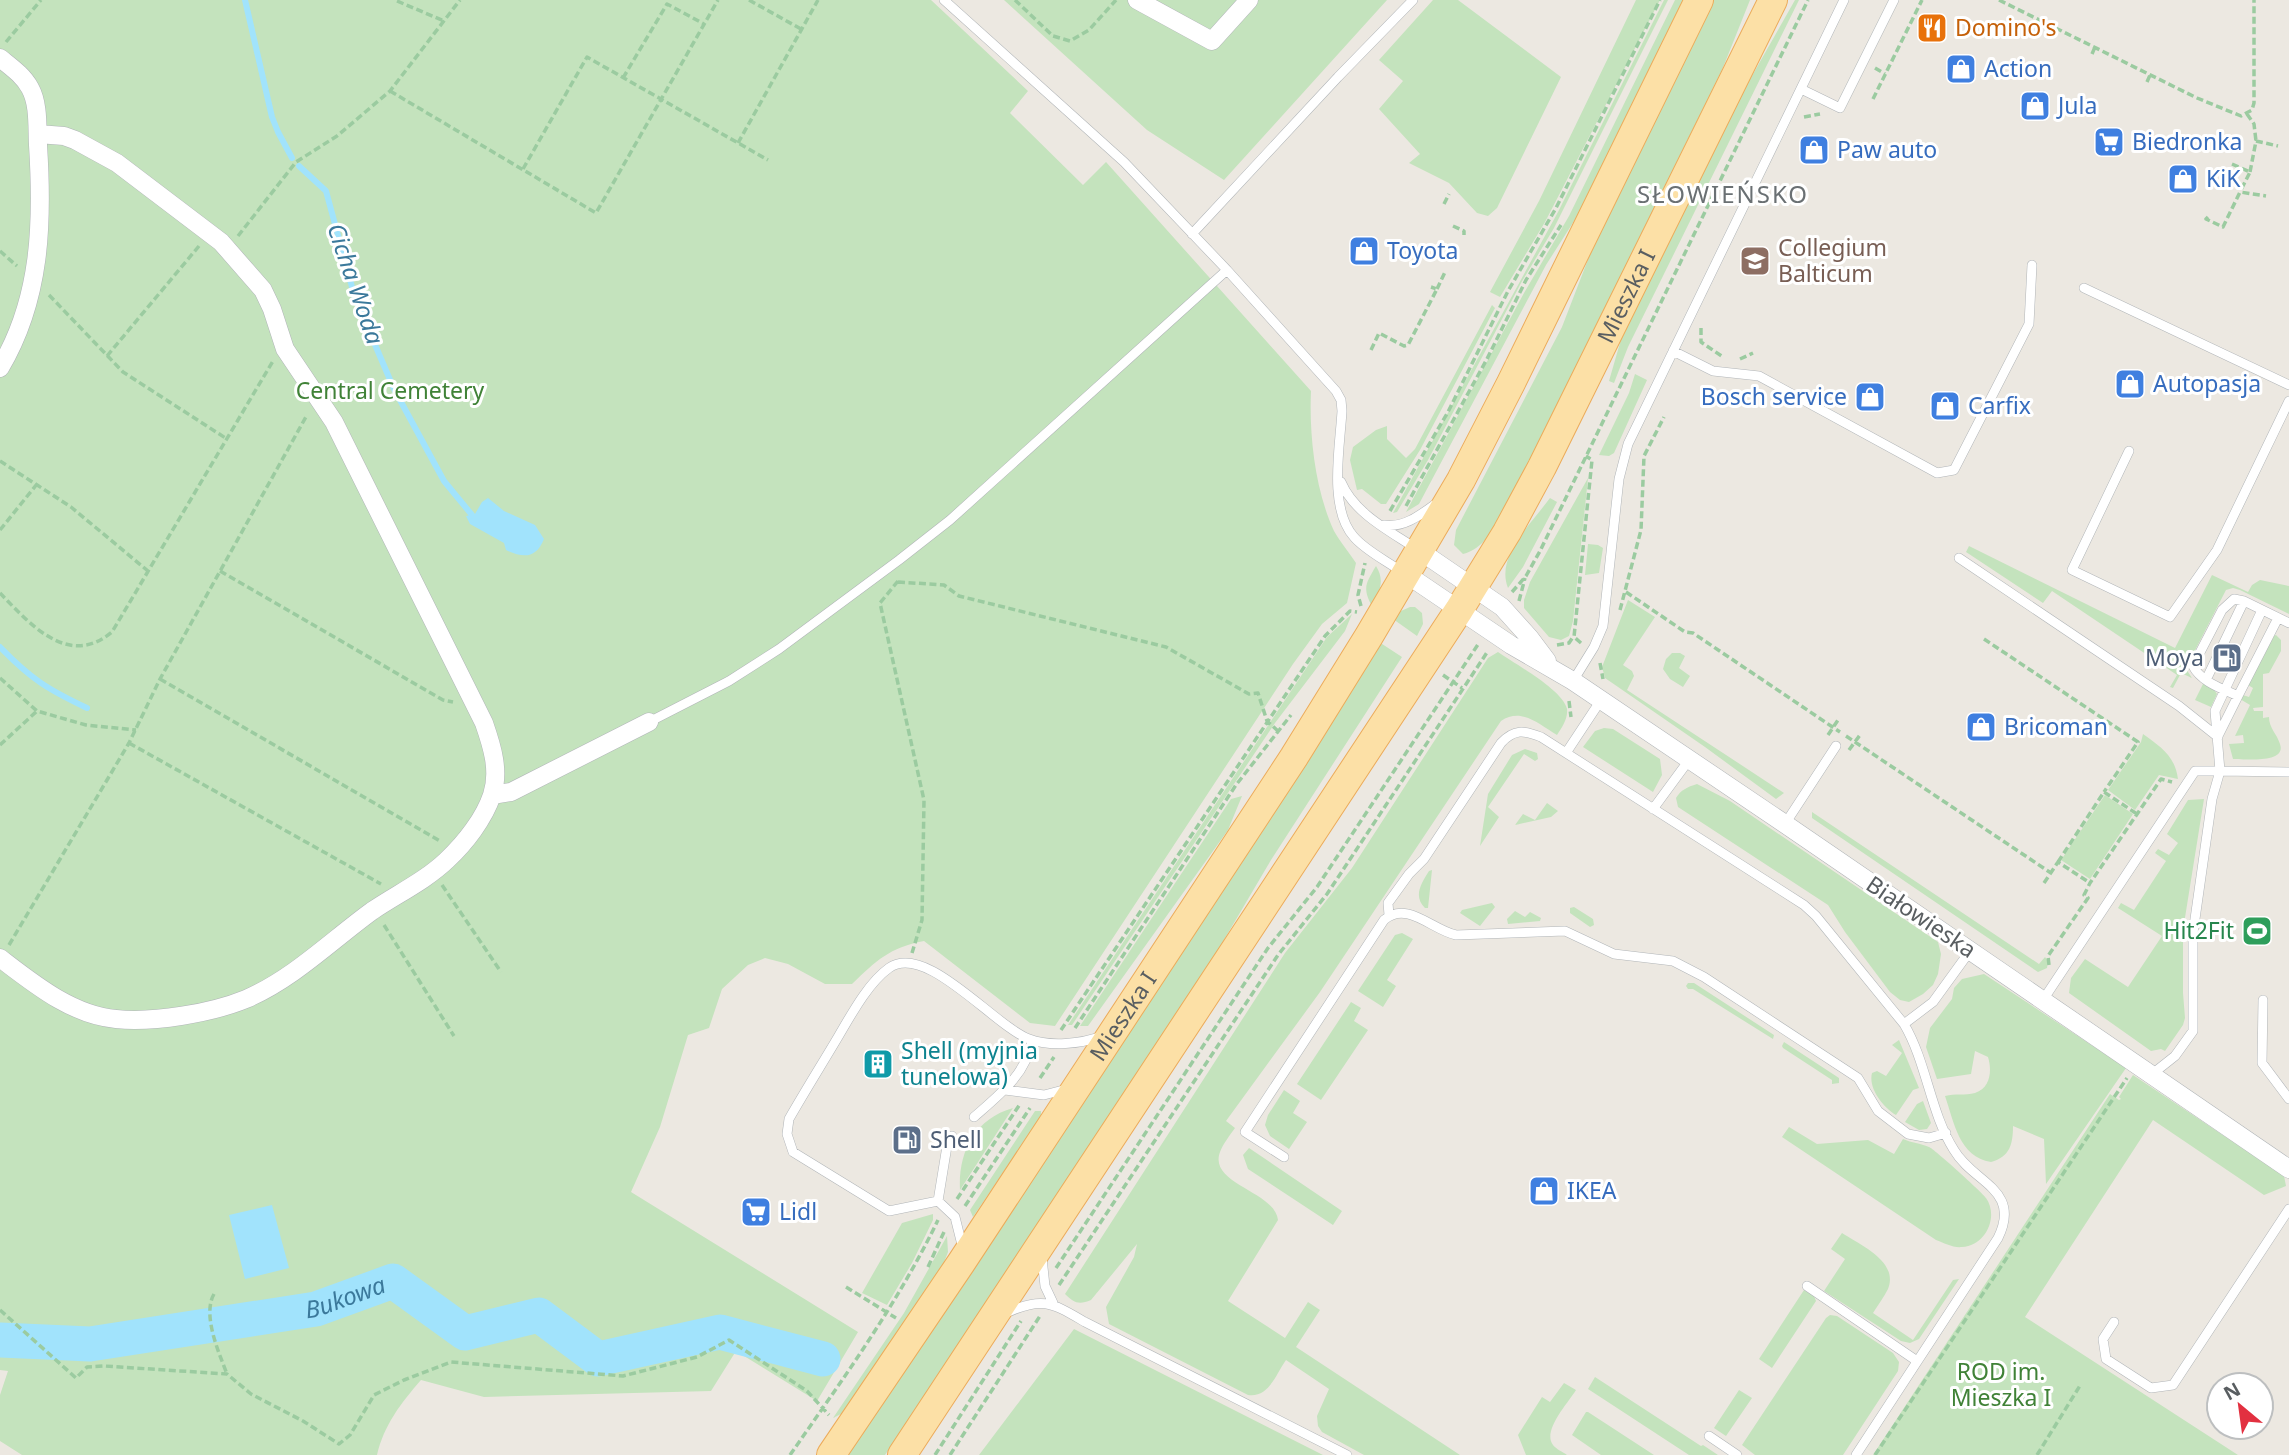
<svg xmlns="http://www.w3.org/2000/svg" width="2289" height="1455" viewBox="0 0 2289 1455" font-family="'Noto Sans',sans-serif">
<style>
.green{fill:#c4e3bd}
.water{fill:#a1e3fc}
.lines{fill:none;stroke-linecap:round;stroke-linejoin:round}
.stream{stroke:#a1e3fc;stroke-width:6}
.river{stroke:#a1e3fc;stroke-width:35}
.lane-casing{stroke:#b1b5b8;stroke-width:10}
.street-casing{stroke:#b1b5b8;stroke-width:19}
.primary-casing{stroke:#ecab5a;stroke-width:30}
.path{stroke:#9bcba0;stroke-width:3.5;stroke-dasharray:7 3.5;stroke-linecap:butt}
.lane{stroke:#fff;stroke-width:9}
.street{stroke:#fff;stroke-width:18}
.primary{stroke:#fce0a6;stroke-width:28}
.labels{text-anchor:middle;stroke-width:6;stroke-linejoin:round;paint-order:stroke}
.food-label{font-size:23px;fill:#c56008;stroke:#fff;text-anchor:start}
.shop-label{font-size:23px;fill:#366cbe;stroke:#fff;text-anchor:start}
.education-label{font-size:23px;fill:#785e54;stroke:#fff;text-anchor:start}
.street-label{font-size:23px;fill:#595e61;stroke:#fff}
.park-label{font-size:23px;fill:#408237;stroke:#fff}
.service-label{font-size:23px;fill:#4e5e75;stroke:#fff;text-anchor:end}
.leisure-label{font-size:23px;fill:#27864d;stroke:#fff;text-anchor:end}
.culture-label{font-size:23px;fill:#0d838f;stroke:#fff;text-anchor:start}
.neighbourhood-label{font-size:24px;letter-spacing:2px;fill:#6a7073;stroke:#fff}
.water-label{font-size:24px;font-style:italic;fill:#3b799b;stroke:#fff}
</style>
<rect width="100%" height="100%" fill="#ece8e1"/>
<!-- green -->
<path class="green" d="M0,0H931L1028,91L1010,113L1083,185L1106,162L1311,391C1309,435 1315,490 1334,531C1340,542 1349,552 1356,563L1347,603L1322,624L1293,664L1055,1026L1030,1023L924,941C889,948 877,960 852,984H825L788,964L765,958L748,965L722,989L709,1028L688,1035L660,1127L631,1192L858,1332L817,1401L736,1351L711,1391L484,1397L421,1380C401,1403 384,1425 377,1455H22L0,1441V1395L8,1371L0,1370Z
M1004,0H1387L1224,180L1147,130Z
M1433,0H1458L1561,77L1497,208L1488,216L1477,213L1449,183L1409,163L1420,154L1379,109L1403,81L1379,60Z
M1636,0H1660L1545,222L1500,297L1490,292L1539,201Z
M1664,0H1668L1554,228L1521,283L1428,460L1397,512L1393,513L1558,212Z
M1675,0H1685L1576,218L1546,265L1419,504L1406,512L1524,293L1569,216Z
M1712,0H1750L1722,70L1519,482C1506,505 1492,547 1463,554L1454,545L1456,530L1562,327L1594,244Z
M1795,0H1799L1628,347L1614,383L1609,381L1622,336L1740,97Z
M1492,305L1495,308L1420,450L1386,504H1381L1362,489L1357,490L1350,460L1353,447L1376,430L1387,426V439L1406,458L1415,449Z
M1635,374L1647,380L1614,453L1609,456L1599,455L1629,393Z
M1588,478L1573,621L1569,636L1561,640L1549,637L1524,608V600L1530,582Z
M1550,498L1557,502L1523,567L1508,588C1495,556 1533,522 1550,498Z
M1588,544L1598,545L1603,548L1599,573L1585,575Z
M1969,546L2175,648L2212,575L2248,592L2252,585L2260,580L2289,586V614L2240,590L2233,588L2226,590L2188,664V672L2192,678L2181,673L2173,688L2170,687L2177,675L2052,591L2043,603L1966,552Z
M1376,566C1385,580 1380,592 1372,606C1362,588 1366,583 1376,566Z
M1628,600L1655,617L1623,665L1632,671L1634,676L1627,690L1784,793L1776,799L1705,747L1605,678L1602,667Z
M1410,607H1415L1422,613L1423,624L1417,636L1393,619L1401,611Z
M1352,614L1345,631L1275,723L1072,1025H1068L1327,637Z
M2276,635L2281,640V651L2269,673L2263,674V707L2253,708L2254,711H2263V718L2269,717C2269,728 2277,734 2280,744C2287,764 2244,759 2233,759L2229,744L2244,743L2243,735L2235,736L2250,705L2240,699L2243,695L2249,697L2253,688L2248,685L2274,636Z
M1379,642L1402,657L1271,860L1218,950L1165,1033L885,1455H847Z
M1498,652C1515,664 1563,690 1567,709C1568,719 1562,727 1557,735C1539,724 1521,707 1501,721L1320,992L1226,1121L1235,1128C1230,1135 1223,1144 1220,1152C1208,1184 1275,1191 1278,1220L1228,1301L1285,1338L1308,1302L1320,1310L1296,1347L1460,1455H1364L1322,1432L1318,1426L1317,1416L1329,1389L1286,1360C1276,1374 1269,1398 1248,1395L1109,1324L1106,1307L1134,1257L1137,1244L1091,1300C1079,1305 1074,1303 1065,1294L1285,953L1352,868L1488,658Z
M1672,653H1680L1685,656L1679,668L1690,676L1683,687L1670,679L1663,669L1666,659Z
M2203,684L2212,687L2217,694L2211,707L2195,700Z
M1604,728L1613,729L1660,759L1662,775L1653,792L1583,747L1595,731Z
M2143,734C2161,747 2175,756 2178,779L2159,775L2135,810L2108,790L2141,742Z
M1525,749L1537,753L1538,759L1535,761L1524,754L1488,807L1499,817L1480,846L1488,794L1512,755Z
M1697,784L1730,801L1938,942L1941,954L1938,974L1933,985L1923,994L1909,1002L1900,1000L1890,992L1845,932L1828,905L1678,807L1676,798C1681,790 1687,787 1697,784Z
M2105,795L2133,814L2090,879L2061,860Z
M1242,796L1228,830L1088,1026H1080L1231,799Z
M2204,799L2183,930V993L2185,1018L2183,1025L2165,1051L2161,1049L2151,1051L2069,993L2071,978L2085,959L2128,987L2162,936L2118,908L2121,903L2134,910L2166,861L2155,853L2158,849L2169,855L2178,843L2167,834L2188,800Z
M1547,803L1558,811L1551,817L1515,825L1523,814L1535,820Z
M1812,812L2039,964L2045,957L2048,961L2047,968L2038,972L1812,818Z
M1432,870L1428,908H1425C1413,896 1421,884 1429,871Z
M1492,903L1495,907L1480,926L1460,913L1462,910Z
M1574,907L1593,919L1594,925L1590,927L1570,913V908Z
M1515,911L1525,917L1530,912L1541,918L1540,921L1508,924L1507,919Z
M1402,933L1413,939L1387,980L1396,986L1383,1007L1358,991L1395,935Z
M1984,974L2126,1068L2046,1184L2044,1139L2013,1126C2013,1144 2010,1157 1991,1162C1959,1157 1954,1122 1945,1096C1955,1093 1965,1096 1975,1093C1991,1088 1992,1070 1988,1057L1975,1051L1971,1074L1937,1079L1926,1047L1930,1028L1952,999L1954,988L1962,979Z
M1688,983H1694L1774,1035L1773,1039L1693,989H1688L1686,986Z
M1351,1002L1361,1008L1354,1021L1368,1030L1321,1100L1297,1084Z
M1899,1040L1919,1088L1913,1090L1896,1115C1883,1107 1868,1088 1872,1073L1877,1071L1886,1076L1902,1053L1892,1045Z
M1784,1042L1839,1078V1083L1832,1084V1080L1783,1048L1782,1046Z
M2133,1075L2284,1176L2286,1186L2264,1195L2153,1120L2025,1317L2238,1455H1873L2110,1094L2119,1100L2121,1099L2119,1097Z
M1284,1090L1300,1101L1293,1113L1307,1122L1289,1149L1270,1136L1265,1125L1268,1115Z
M1923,1101L1931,1123L1927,1129L1919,1130L1905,1122L1917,1104Z
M1013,1108L960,1190C958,1153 974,1119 1013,1108Z
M1035,1111H1041V1116L973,1217L970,1210Z
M1789,1127L1817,1144L1868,1140L1894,1154L1903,1139C1912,1143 1920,1143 1929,1147C1933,1148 1983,1193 1986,1198C1999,1216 1986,1246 1962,1247C1953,1248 1944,1243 1936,1240L1782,1137Z
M1249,1148L1342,1211L1333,1225L1248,1169L1243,1155Z
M933,1214V1220L912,1263L887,1305L862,1293L902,1223Z
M1842,1233C1860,1245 1899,1261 1888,1289C1884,1297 1878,1305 1873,1313L1913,1340L1953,1280L1959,1279L1919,1339L1910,1343L1901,1341L1824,1291L1845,1259L1831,1249Z
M947,1236L948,1252L943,1265L843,1413L833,1418L904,1313Z
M1804,1290L1814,1296L1816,1301L1772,1368L1759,1359Z
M1830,1315L1837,1316L1893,1353L1899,1362L1898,1371L1843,1455H1755L1742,1445L1826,1318Z
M1074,1329L1323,1455H979Z
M1595,1377L1701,1446L1703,1445L1718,1455H1689L1588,1389Z
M1564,1383L1576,1390C1568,1403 1542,1431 1553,1445C1556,1449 1563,1452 1567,1455H1526L1518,1435L1542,1397L1550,1402Z
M1739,1390L1752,1398L1726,1436L1714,1428Z
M1586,1412H1588L1654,1455H1601L1572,1435Z"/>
<!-- water -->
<path class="water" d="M488,498L504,511L535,525L544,539C536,559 523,558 506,550L504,543L470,524L466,516L475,514L482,502Z
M272,1205L289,1268L245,1279L229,1215Z"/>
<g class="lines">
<!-- stream -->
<path class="stream" d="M245,0L272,117L278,132L292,158
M299,166L326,191L355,298L394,389L444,481L472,515
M0,647C31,679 47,689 87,708"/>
<!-- river -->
<path class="river" id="s1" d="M0,1340L90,1344L316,1309L393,1281L465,1333L539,1315L598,1359L720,1332L823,1359"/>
<!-- lane casing -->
<g class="lane-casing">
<path id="lane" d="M944,0L1124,162L1227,270L1336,391L1341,400L1342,411C1340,447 1328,508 1354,537C1366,551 1387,561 1402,572
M1801,89L1840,108L1894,0
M1192,234L1338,77L1413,0
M2084,288L2289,385
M1673,351L1713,371L1759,376L1937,473L1954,470L2029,324L2032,265
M2129,451L2072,570L2170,617L2217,550L2289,401
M1341,482C1354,513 1388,530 1415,548
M1384,525C1403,528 1419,516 1434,505
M1959,558L2179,706L2218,737
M2206,680L2244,601
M1573,681L1594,647L1603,626L1619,479L1628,444L1844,0
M2238,696L2278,618
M649,722L729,681L779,649L899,560L950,520L1227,270
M2218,736L2238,696C2223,689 2201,682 2193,666L2222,610L2234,599L2244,601L2289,623
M1566,753L1601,700
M1653,809L1689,760
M1785,824L1836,746
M1389,915L1388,903L1409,874L1424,859L1501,743C1514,729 1524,730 1541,737L1804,905L1816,916L1904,1024C1927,1063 1930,1112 1954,1150C1973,1183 2022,1189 1998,1238L1856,1455
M2043,1000L2195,771H2220L2215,711L2262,610
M2263,1000L2262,1063L2289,1099
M1904,1024L1933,1002L1970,951
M2151,1075L2175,1056L2193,1031V933L2212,799L2220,771L2289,772
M1005,1090L1044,1095L1067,1089
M974,1117C998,1096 1027,1074 1032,1040
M1284,1157L1245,1132L1384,920C1407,900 1432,930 1456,935L1565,931L1614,954L1673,961L1704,977L1858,1078L1878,1111L1908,1134L1929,1138L1946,1133
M938,1201L948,1140L952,1136
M963,1249L955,1217L938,1201L889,1211L793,1152L787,1134L789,1119C805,1091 822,1064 838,1037C851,1015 868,983 889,968C926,942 993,1025 1029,1039C1050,1047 1081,1044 1102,1036
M1042,1258L1045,1286L1053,1303
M1807,1286L1917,1361
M1006,1313C1043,1296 1052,1303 1085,1322L1347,1455
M2114,1322L2103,1339L2106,1359L2151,1388L2173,1385L2289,1209
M1709,1436L1737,1455"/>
</g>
<!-- street casing -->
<g class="street-casing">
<path id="street" d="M1137,0L1212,41L1249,0
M0,58C11,67 23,75 30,88C39,104 37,127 38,145C43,223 41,299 0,368
M1420,551L1502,607L1529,637L1547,661
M1406,574L1511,645L1573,681L1785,824L2289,1169
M492,795L511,792L649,722
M0,958C34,984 72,1015 116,1019C153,1023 212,1013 246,999C293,979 332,940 372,911C397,894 425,881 447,860C465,843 484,819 492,795C500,771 492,746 484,723L334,422L285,349L272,309L263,290L221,242L117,163L75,140L64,136L38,134"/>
</g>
<!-- primary casing -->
<g class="primary-casing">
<g id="primary">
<path id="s2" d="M831,1455L961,1263L1294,757L1369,636L1461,480L1511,383L1699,0"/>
<path id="s3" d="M902,1455L1459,610L1507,532L1542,467L1773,0"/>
</g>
</g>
<!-- path -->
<path class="path" d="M749,0L801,29
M1015,0L1053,36L1070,41L1089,30L1116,0
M1999,0L2197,98L2241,116L2252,110L2254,103V0
M397,1L444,21
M6,42L41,0
M2092,54L2095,47
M1875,68L1885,74
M623,78L667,4L704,24
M2147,82L2150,75
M390,91L596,213L718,0
M1873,99L1922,0
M2247,114L2254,124L2256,141
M1804,117L1820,114
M738,143L818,0
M2232,164L2250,172L2240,192
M523,169L587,57L768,160
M2250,172L2256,141L2278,146
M1444,204L1449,194
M2208,217L2206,219L2223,227L2240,192L2266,196
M1453,226L1464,231V235
M238,236L296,162L337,136L390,91L460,0
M0,251L17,266
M1437,289L1445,272
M49,295L123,372L227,439
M1701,328V342L1723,357
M1371,350L1379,333L1404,346L1408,345L1437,289L1431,287
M107,356L199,246
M1740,359L1753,353
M0,461L71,507L148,571
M1406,506L1487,359L1526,280L1561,225
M1390,511L1448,412L1508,291L1556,208L1660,0
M0,530L37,484
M220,571L443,700L453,702
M898,581L880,603L924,800L922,920L912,953
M898,582L944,585L959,596L1166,647L1249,694L1258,693L1267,721L1278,731
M1512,592L1526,576L1540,551L1808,0
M1626,592L1685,632L1693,633L1840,732
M0,593C29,623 68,669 112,632L273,361
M1519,601L1525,578
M1361,606L1358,595L1365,563
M1620,610L1641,530L1644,456L1664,417
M1984,639L2138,742L2104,792
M1581,643L1574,637L1592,460L1586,456
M1557,645L1569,643L1573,637
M1600,663L1603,679
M1443,675L1462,688
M0,678L37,711L86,725L136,730
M160,679L440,841
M1569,701L1571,717
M1828,735L1838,720
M1846,736L2051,873
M129,743L381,884
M0,745L37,711
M1849,750L1860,735
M2058,862L2104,792L2137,814
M2044,883L2058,862L2090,883
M442,885L501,972
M384,925L454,1036
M9,945L129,743L160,679L307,415
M2049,965L2048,956L2088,898L2084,895L2090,883L2161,779L2172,782
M1075,1028L1236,785L1291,715
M1061,1030L1325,636L1350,611L1357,612
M1040,1078L1054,1057
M957,1199L1020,1104
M965,1206L1030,1108
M928,1267L944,1232
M1056,1268L1268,948L1317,887L1479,643
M1059,1285L1278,955L1327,894L1488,651
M846,1287L896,1318
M214,1294C202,1315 219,1353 227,1374
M0,1310L76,1378L87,1367L104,1366L227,1374L251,1394L303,1421L339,1444L350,1435L374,1395L404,1380L451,1362L623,1376L697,1357L729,1340L807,1391L829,1415
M790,1455C843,1379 898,1303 938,1220
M935,1455L1021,1321
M950,1455L1040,1316
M1875,1455L2127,1078
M2037,1455L2081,1384"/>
<!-- lane -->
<use href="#lane" class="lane"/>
<!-- street -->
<use href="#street" class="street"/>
<!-- primary -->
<use href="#primary" class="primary"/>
</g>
<!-- icons -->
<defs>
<g id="restaurant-square" transform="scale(1.575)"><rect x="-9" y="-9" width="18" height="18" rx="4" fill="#e8710a" stroke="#fff"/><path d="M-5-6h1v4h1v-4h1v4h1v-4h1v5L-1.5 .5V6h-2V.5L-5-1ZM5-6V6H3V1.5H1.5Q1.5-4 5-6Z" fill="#fff"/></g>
<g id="shop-square" transform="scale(1.575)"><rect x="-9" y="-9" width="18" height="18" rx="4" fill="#3f7fe0" stroke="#fff"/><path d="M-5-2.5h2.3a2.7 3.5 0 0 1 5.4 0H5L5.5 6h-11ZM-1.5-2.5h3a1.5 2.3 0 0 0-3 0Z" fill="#fff"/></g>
<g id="supermarket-square" transform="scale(1.575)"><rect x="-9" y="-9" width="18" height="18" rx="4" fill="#3f7fe0" stroke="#fff"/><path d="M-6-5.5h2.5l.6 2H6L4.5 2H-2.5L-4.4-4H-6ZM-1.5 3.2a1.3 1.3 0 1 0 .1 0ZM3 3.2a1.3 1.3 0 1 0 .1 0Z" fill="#fff"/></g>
<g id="school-square" transform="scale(1.575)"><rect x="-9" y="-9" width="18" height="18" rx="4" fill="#8d6e63" stroke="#fff"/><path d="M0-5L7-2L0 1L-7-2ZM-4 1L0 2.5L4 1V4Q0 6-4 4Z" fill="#fff"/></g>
<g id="fuel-square" transform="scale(1.575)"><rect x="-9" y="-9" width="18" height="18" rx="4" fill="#5c6f8a" stroke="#fff"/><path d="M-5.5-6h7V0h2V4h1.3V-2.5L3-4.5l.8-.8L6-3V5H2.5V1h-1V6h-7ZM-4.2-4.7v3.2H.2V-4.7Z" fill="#fff"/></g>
<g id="stadium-square" transform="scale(1.575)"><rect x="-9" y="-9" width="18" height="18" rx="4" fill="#2e9e5b" stroke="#fff"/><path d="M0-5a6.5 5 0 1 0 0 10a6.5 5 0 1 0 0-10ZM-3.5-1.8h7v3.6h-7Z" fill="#fff"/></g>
<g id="building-square" transform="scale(1.575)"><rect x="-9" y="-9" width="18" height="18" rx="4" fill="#0f9aa8" stroke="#fff"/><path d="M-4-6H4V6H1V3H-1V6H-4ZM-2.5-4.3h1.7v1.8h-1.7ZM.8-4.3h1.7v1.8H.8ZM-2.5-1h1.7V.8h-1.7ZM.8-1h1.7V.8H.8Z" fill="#fff"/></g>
</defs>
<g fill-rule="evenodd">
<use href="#restaurant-square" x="1932" y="28"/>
<use href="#shop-square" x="1961" y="69"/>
<use href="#shop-square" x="2035" y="106"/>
<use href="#supermarket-square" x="2109" y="142"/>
<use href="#shop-square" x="1814" y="150"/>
<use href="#shop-square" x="2183" y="179"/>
<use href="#shop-square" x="1364" y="251"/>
<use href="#school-square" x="1755" y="261"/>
<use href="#shop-square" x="2130" y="384"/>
<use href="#shop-square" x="1870" y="397"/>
<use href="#shop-square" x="1945" y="406"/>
<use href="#fuel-square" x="2227" y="658"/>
<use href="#shop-square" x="1981" y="727"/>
<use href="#stadium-square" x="2257" y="931"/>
<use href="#building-square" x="878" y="1064"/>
<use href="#fuel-square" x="907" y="1140"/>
<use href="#shop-square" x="1544" y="1191"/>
<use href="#supermarket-square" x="756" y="1212"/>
</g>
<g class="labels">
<!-- food labels -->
<g class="food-label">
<text x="1955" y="36">Domino's</text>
</g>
<!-- shop labels -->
<g class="shop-label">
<text x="1984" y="77">Action</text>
<text x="2058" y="114">Jula</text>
<text x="2132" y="150">Biedronka</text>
<text x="1837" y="158">Paw auto</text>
<text x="2206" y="187">KiK</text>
<text x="1387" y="259">Toyota</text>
<text x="2153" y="392">Autopasja</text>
<text x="1847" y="405" text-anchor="end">Bosch service</text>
<text x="1968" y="414">Carfix</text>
<text x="2004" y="735">Bricoman</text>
<text x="1567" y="1199">IKEA</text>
<text x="779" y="1220">Lidl</text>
</g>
<!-- education labels -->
<g class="education-label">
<text x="1778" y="256">Collegium<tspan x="1778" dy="26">Balticum</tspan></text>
</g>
<!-- street labels -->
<g class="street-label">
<text dy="8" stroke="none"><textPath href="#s3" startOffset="1368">Mieszka I</textPath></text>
<text transform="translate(1921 917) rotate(34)" y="8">Białowieska</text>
<text dy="8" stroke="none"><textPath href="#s2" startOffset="527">Mieszka I</textPath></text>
</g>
<!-- park labels -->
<g class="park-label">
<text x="390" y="399">Central Cemetery</text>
<text x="2001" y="1380">ROD im.<tspan x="2001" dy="26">Mieszka I</tspan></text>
</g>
<!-- service labels -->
<g class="service-label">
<text x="2204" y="666">Moya</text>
<text x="930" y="1148" text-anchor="start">Shell</text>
</g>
<!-- leisure labels -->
<g class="leisure-label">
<text x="2234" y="939">Hit2Fit</text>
</g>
<!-- culture labels -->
<g class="culture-label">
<text x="901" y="1059">Shell (myjnia<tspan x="901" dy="26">tunelowa)</tspan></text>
</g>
<!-- neighbourhood labels -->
<g class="neighbourhood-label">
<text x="1723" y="203">SŁOWIEŃSKO</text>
</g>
<!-- water labels -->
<g class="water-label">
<text transform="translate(355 284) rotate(71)" y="8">Cicha Woda</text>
<text dy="8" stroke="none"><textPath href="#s1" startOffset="350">Bukowa</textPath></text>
</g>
</g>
<!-- north arrow -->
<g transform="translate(2240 1406) rotate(331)"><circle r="33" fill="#ffffff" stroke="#bdbfc0" stroke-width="2"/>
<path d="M0-5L12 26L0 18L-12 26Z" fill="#e23040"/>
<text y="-10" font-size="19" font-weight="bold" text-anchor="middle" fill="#595e61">N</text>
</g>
</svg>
